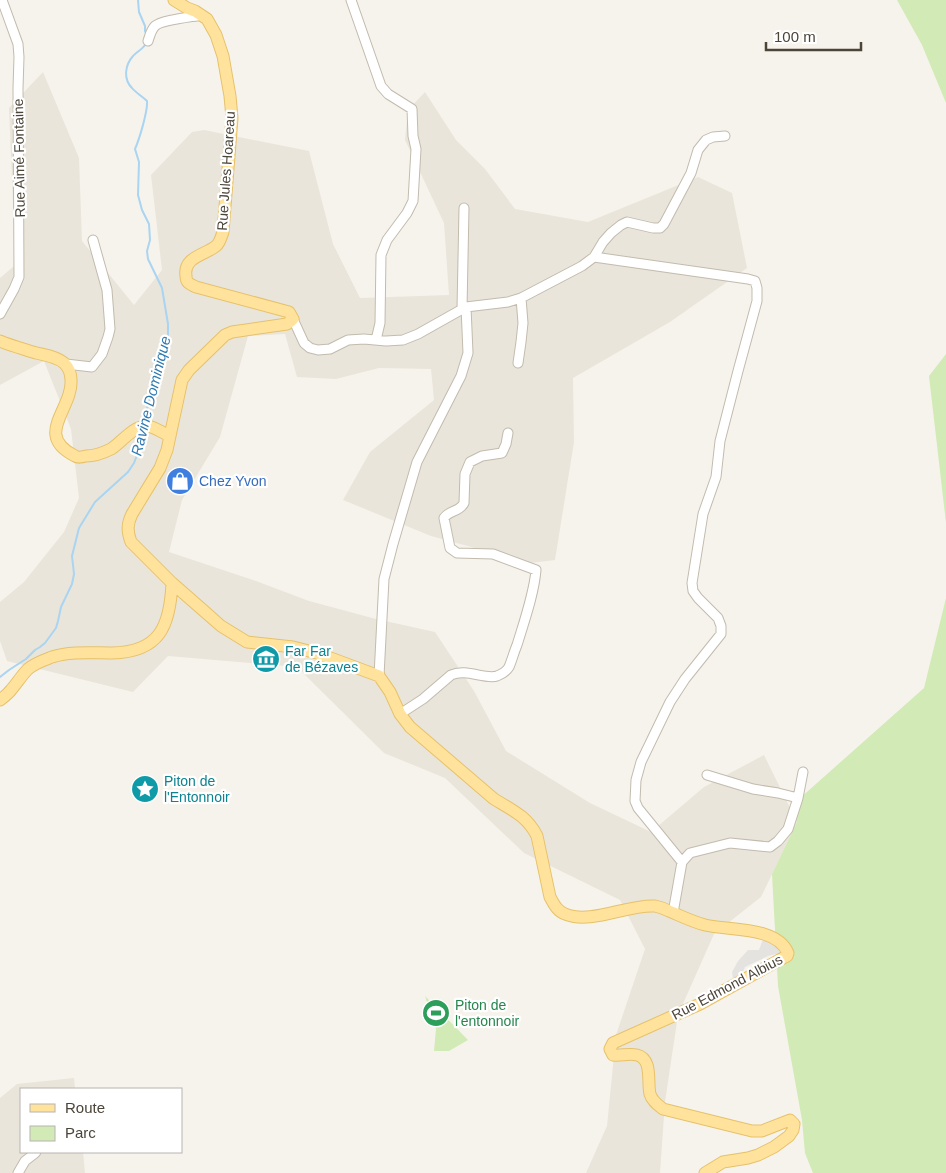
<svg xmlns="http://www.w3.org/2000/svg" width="946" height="1173" viewBox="0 0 946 1173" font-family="Helvetica,sans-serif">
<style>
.residential{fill:#eae5da}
.green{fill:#d2eab5}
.parking{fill:#e5e3e0}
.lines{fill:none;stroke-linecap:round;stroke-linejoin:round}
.stream{stroke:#a9d4f2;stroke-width:2}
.minor-casing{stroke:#c2bbae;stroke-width:11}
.major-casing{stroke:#e6c16a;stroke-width:13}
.minor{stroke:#fff;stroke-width:9}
.major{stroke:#ffe39c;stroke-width:11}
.labels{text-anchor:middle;stroke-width:4.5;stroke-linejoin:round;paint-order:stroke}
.street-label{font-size:14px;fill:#4b4439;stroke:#fff}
.shop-label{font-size:14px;fill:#366cbe;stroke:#fff;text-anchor:start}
.culture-label{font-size:14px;fill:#0d838f;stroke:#fff;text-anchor:start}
.leisure-label{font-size:14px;fill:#27864d;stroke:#fff;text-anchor:start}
.water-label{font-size:15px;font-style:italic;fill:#2e7ab2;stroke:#fff}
</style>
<rect width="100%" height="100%" fill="#f6f3ec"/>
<!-- residential -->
<path class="residential" d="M43,72L79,158L82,241L134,305L162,270L151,175L192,132L204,130L309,151L333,244L360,298L449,295L444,223L405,140L408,110L425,92L456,140L485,169L515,209L588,222L698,177L732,193L747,268L670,322L573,378L574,442L555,560L530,563L431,536L343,500L370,452L434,400L431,369L379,368L336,379L297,377L285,334L248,336L220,437L182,500L169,552L256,581L309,601L376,619L435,632L474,691L506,751L590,803L651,832L704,787L764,755L797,822L761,897L714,934L678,1015L665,1102L660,1173H586L607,1126L616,1035L645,949L620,900L524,853L445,778L384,753L297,667L168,656L133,692L7,661L0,641V602L24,582L64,532L79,498L71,429L44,361L0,385V278L20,261L13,204L9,108Z
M74,1078L75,1089H21V1152H83L85,1173H0V1098L17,1084Z"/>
<!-- green -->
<path class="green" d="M897,0H946V103L922,45Z
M946,354V523L929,376Z
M946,598V1173H813L805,1153L802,1120L778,986L772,874L797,822L790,807L924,688Z
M425,996L468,1040L449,1051H434L436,1029Z"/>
<!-- parking -->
<path class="parking" d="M763,939L779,947L780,953L768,956L745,967L742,974L733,979L732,972L738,961L748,950H759Z"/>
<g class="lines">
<!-- stream -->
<path class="stream" d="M138,0L139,12L145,26V31L146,33
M144,422L157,365L166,346L168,339V324L162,288L148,259L147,251L150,240L149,224L142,210L138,195L139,162L135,149C139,140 148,111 147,101C142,96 136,93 132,88C123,79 125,65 133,56C137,51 144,49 146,43
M0,677L9,670L26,659L35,650L40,647L45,643L56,628L58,621L61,607L72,584L74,574L72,556L79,528L95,502L128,472L134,463L139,450L142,432"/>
<!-- minor casing -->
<g class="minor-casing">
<path id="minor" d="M351,0L381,86L388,94L412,109L413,136L416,149L413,201L407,213L387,240L381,255L380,323L376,340
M148,41C150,35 151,30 155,26C161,20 192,17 202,15
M594,257L748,279L755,281L757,288V301L738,371L720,441L716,477L703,514L692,583L693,591L698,598L718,618L721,626V634L685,679L670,702L641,762L636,780L635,801L638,808L682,862
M462,309L464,208
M0,314L14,289L19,277L18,88L19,57L18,44L2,0
M293,319L304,343L310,348L318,350L330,349L348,340L364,339L386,341L403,340L418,334L466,307L508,302L521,298L582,266L594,257L603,242L611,233L621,225L627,222L653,228H660L664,224L691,173L698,150L706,140L713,137L725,136
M518,363L521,342L523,323L521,298
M66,364L92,367L102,354L108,337L110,329L107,290L93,240
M379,676L384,579L393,544L417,462L461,376L468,353L466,307
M400,714L423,699L451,675C466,668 485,680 497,676C502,674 506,672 509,667C512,660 514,652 517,645C524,622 534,594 536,570L493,554L457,553L450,548L444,518C449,510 460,512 464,503L465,474L470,462L482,456L502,453L506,444L508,433
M707,775L753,789L778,793L798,798
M673,913L682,862L690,853L730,843L770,847L778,841L788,829L798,798L803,772
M18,1173L25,1161L34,1154L36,1152"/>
</g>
<!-- major casing -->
<g class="major-casing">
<path id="major" d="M174,0L187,8L195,11L207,19L216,35L223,56L230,96L232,118L223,232C221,237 220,243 216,246C205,255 183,257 186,276C186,283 190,284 196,287L289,312L293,319L287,324L232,332L225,335L189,370L182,380L167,450L160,468L132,514C127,524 127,531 131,542L172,583L204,611L221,626L247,642L293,647L317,653L379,676L390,692L400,714L410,727L494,799C512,810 527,816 537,836L550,897C554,904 557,911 565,914C591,925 628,904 655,906C660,907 665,909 669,911C681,916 693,922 705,925C729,931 777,926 788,953L787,956L783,958L700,1004L613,1043L610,1049L613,1055C621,1056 629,1053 637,1055C653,1059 647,1082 650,1094C652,1101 658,1105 663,1109L752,1131H762L790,1120L794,1124L793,1130L789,1136L774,1147L758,1155L748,1158L723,1162L705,1173
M0,341C12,346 24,349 36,353C46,355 57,357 64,363C69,368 71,374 71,380C73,409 33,435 75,456C78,458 82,457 86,456C94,456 103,453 111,449C122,442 132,427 146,426C154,426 162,433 170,436
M0,700C4,697 8,694 11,690C17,683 22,675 28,669C35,663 44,660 52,657C71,651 92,653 112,653C160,652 170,626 172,583"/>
</g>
<!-- minor -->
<use href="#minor" class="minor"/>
<!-- major -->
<use href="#major" class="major"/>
</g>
<!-- icons -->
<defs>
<g id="shop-disc" transform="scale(1.4375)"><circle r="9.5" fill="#3f7fe0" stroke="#fff"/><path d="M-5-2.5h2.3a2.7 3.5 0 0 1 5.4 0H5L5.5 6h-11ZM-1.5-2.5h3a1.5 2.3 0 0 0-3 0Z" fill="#fff"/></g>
<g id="museum-disc" transform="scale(1.4375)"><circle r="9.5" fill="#0f9aa8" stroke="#fff"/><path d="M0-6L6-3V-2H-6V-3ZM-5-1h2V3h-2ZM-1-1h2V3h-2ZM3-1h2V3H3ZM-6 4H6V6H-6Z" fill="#fff"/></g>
<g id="sight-disc" transform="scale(1.4375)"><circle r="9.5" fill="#0f9aa8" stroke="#fff"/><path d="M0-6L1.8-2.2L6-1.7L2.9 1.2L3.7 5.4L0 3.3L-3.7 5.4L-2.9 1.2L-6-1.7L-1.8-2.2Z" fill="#fff"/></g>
<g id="stadium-disc" transform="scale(1.4375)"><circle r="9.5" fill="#2e9e5b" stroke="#fff"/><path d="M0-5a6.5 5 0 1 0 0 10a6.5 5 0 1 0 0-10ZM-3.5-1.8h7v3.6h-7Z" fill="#fff"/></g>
</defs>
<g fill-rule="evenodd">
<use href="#shop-disc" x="180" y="481"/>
<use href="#museum-disc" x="266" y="659"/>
<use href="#sight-disc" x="145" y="789"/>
<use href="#stadium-disc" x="436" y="1013"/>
</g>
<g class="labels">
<!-- street labels -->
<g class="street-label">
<text transform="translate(19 158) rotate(-91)" y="5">Rue Aimé Fontaine</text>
<text transform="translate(226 171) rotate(-86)" y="5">Rue Jules Hoareau</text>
<text transform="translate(727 987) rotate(-28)" y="5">Rue Edmond Albius</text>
</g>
<!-- shop labels -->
<g class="shop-label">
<text x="199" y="486">Chez Yvon</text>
</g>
<!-- culture labels -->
<g class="culture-label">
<text x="285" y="656">Far Far<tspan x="285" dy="16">de Bézaves</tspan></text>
<text x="164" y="786">Piton de<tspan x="164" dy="16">l'Entonnoir</tspan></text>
</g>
<!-- leisure labels -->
<g class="leisure-label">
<text x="455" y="1010">Piton de<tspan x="455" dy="16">l'entonnoir</tspan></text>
</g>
<!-- water labels -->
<g class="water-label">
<text transform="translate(151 396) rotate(-76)" y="5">Ravine Dominique</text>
</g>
</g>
<!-- legend -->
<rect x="20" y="1088" width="162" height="65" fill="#ffffff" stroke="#b7b4b0"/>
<rect x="30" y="1104" width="25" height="8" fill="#ffe39c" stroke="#b7b4b0"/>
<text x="65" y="1113" font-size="15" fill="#4b4439">Route</text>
<rect x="30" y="1126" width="25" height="15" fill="#d2eab5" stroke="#b7b4b0"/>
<text x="65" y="1138" font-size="15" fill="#4b4439">Parc</text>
<!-- scale -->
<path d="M766 42v8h95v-8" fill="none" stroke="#4b4439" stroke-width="2.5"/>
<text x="774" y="42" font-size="15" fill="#4b4439" stroke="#ffffff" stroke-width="4" paint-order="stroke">100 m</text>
</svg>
